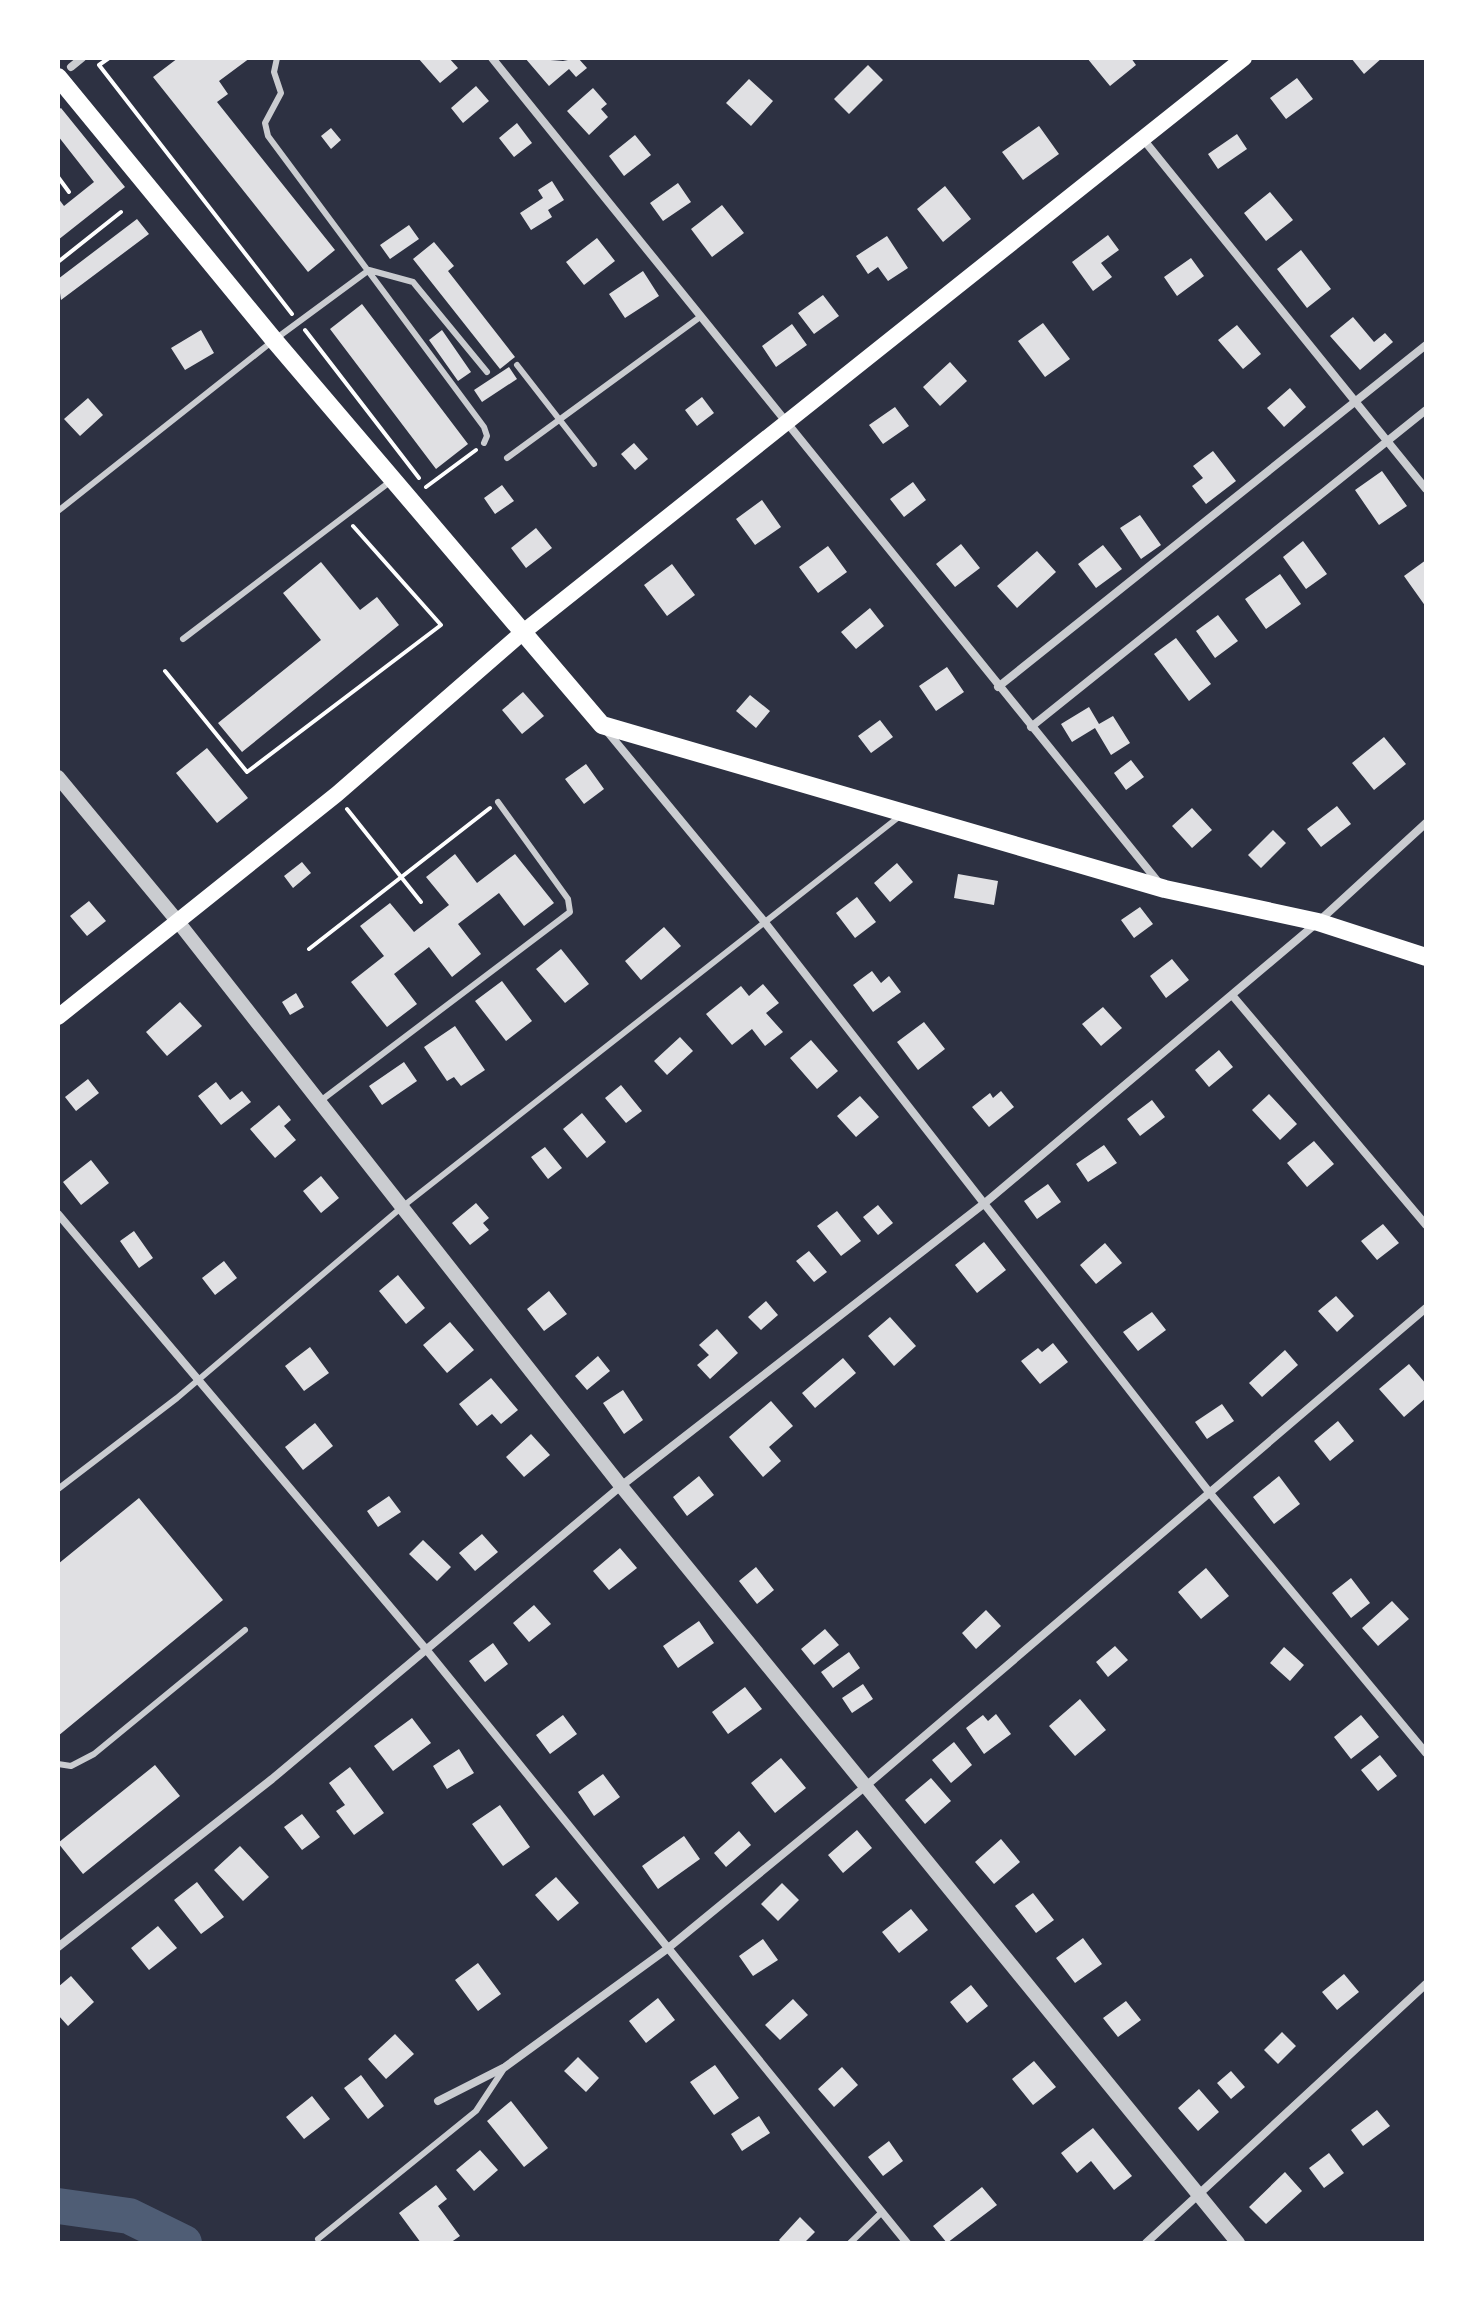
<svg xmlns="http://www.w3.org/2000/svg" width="1484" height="2301" viewBox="0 0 1484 2301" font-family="Literata,serif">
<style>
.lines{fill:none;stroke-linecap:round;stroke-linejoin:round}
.river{stroke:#4f5d75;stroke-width:36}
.building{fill:#e0e0e3}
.path{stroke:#fff;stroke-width:4}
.service{stroke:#caccd0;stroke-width:6}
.minor{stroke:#caccd0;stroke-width:8}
.tertiary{stroke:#caccd0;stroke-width:14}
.secondary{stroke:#fff;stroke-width:16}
.primary{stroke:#fff;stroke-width:18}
</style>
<rect width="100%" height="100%" fill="#2d3142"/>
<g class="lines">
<!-- river -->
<path class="river" d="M58,2206L129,2216L184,2243"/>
</g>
<!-- building -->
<path class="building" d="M178,58H250L219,81L228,94L217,102L335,250L308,272L153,77Z
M418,58H449L458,68L440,83Z
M525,58L563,61L578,58L587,68L576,77L569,69L549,86Z
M1087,58H1131L1136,65L1110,86Z
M1351,58H1382L1364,74Z
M868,65L883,80L849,114L834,99Z
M1297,78L1313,99L1286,119L1270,98Z
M749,79L773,101L751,126L726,103Z
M476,86L489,101L463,123L451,108Z
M593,88L607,104L601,109L608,117L589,135L567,111Z
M61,108L125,187L58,240V198L64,206L94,182L58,136V110Z
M517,123L532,143L514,157L499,138Z
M1039,126L1059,154L1023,180L1002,152Z
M331,128L341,140L331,149L321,136Z
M1237,134L1247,149L1218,169L1208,154Z
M635,135L651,155L624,176L609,156Z
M552,181L564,200L548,210L552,217L531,230L520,213L543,198L538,190Z
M678,183L691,202L663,221L650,203Z
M945,186L971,219L943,242L917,209Z
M1270,192L1293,220L1266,241L1244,213Z
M722,205L744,233L712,257L691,229Z
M137,219L149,234L61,300L58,279Z
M409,225L419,239L390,259L380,245Z
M1108,235L1119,250L1101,263L1112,277L1093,291L1072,262Z
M887,236L908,268L888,281L878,267L868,274L856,256Z
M597,238L615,261L584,285L566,262Z
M434,242L454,266L448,271L515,357L500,369L413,259Z
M1301,250L1331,289L1307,308L1277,269Z
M1191,258L1204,276L1177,296L1164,277Z
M643,271L659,296L625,318L609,294Z
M823,295L839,316L814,334L798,313Z
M362,304L468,444L436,469L330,329Z
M1353,317L1374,342L1385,333L1393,342L1360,370L1330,336Z
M1043,323L1070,359L1045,377L1018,341Z
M792,324L807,345L776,367L762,346Z
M1237,325L1261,354L1243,369L1218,340Z
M201,330L214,353L185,370L171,348Z
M442,330L471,372L458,381L429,340Z
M950,362L967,381L940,406L923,387Z
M509,367L517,379L482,402L474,390Z
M1290,388L1306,407L1284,427L1267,408Z
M702,397L714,413L697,426L685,410Z
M88,398L103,415L80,436L64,419Z
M895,407L909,426L883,444L869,425Z
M634,443L648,459L635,470L621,454Z
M1213,451L1236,481L1206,504L1192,486L1203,478L1193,466Z
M1382,471L1407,506L1379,525L1355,490Z
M913,482L926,500L904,517L890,499Z
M502,485L514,501L495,514L484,498Z
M762,500L781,527L755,545L736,519Z
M1140,515L1161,545L1141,559L1120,528Z
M536,528L552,548L526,568L511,548Z
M1303,541L1327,574L1306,589L1283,557Z
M961,544L980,568L955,587L936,564Z
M1103,545L1122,569L1096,588L1078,564Z
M828,546L847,572L818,593L799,567Z
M1037,551L1056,572L1017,608L997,586Z
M1426,560V607L1404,576Z
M321,562L360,610L377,597L399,625L242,752L218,723L321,640L283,593Z
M672,564L695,595L667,616L644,585Z
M1280,574L1301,604L1266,629L1245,599Z
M870,608L884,626L856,649L841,632Z
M1218,615L1238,641L1215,658L1196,631Z
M1176,638L1211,684L1189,701L1154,654Z
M947,667L964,692L936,711L919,686Z
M523,692L544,716L522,734L502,710Z
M750,695L770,711L756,728L736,711Z
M1089,707L1099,724L1113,716L1130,743L1111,755L1095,728L1072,742L1061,724Z
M880,720L893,737L871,753L858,736Z
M1384,737L1406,764L1374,790L1352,763Z
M207,748L248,798L217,823L176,773Z
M1131,760L1144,777L1126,790L1114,773Z
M586,764L604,789L584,804L565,779Z
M1337,806L1351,824L1321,847L1307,829Z
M1192,808L1212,830L1192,848L1172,826Z
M1273,830L1286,843L1261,868L1248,855Z
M455,854L477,883L515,854L554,903L524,926L499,893L458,924L481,954L452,977L429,947L394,974L417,1004L387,1027L351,982L384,956L360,926L390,903L414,932L449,905L426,877Z
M302,862L311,873L293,888L284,876Z
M897,863L913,882L890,902L874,883Z
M958,874L998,881L994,905L954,898Z
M857,897L876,922L855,938L836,913Z
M89,901L106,921L87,936L70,916Z
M1140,907L1153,924L1134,938L1121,920Z
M664,927L681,946L641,980L625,961Z
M561,949L589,984L565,1003L536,969Z
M1172,959L1189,980L1166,998L1150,976Z
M872,971L881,983L889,976L901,992L873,1012L853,985Z
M502,981L532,1021L506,1041L475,1001Z
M763,984L779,1003L766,1013L783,1032L765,1046L752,1029L732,1045L706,1014L741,986L749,996Z
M296,993L304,1007L290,1015L282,1002Z
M180,1002L202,1026L167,1056L146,1032Z
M1103,1007L1122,1028L1101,1046L1082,1024Z
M924,1022L945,1049L918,1070L897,1042Z
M455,1026L485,1070L461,1086L454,1077L447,1081L424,1047Z
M680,1037L693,1051L667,1075L654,1061Z
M811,1040L838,1071L817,1089L790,1058Z
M1219,1050L1233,1067L1209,1087L1195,1070Z
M404,1062L417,1081L382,1105L369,1086Z
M88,1079L99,1093L76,1111L65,1097Z
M216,1082L230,1100L242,1091L251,1102L221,1125L198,1096Z
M621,1085L642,1111L626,1123L605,1098Z
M1001,1091L1014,1107L989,1127L972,1107L990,1093L993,1098Z
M1269,1094L1297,1124L1280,1140L1252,1110Z
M860,1096L879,1117L856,1137L837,1116Z
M1152,1100L1165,1117L1140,1136L1127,1119Z
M279,1105L291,1120L284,1126L296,1140L275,1158L250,1129Z
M582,1113L606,1142L587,1158L563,1129Z
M1314,1141L1334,1164L1307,1187L1287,1163Z
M1104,1145L1117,1163L1088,1182L1076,1164Z
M545,1147L562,1168L548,1179L531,1157Z
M91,1160L109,1183L81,1205L63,1182Z
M321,1176L339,1198L321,1213L303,1191Z
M1048,1184L1061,1202L1037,1219L1024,1201Z
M476,1203L489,1218L483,1223L489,1230L470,1245L452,1223Z
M878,1205L893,1223L878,1235L863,1217Z
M837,1211L861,1241L841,1256L817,1226Z
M1383,1224L1399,1243L1377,1260L1361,1241Z
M134,1231L153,1258L139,1268L120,1241Z
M984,1242L1006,1270L977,1293L955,1265Z
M1105,1243L1122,1263L1096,1284L1080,1265Z
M809,1251L827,1272L814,1282L796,1261Z
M224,1261L237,1278L215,1295L202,1278Z
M398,1275L425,1308L406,1324L379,1291Z
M549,1291L567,1314L544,1331L527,1309Z
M1336,1296L1354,1316L1337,1332L1318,1311Z
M766,1301L778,1315L761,1330L748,1317Z
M1152,1312L1166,1330L1138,1351L1123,1332Z
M890,1317L916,1346L894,1366L868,1336Z
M450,1322L474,1350L447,1373L423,1345Z
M717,1329L738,1353L710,1379L697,1365L709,1355L699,1345Z
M1053,1343L1068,1362L1040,1384L1021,1361L1038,1348L1042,1352Z
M310,1347L329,1373L304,1391L285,1366Z
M1285,1350L1298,1365L1262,1397L1249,1383Z
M598,1356L610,1371L587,1390L575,1376Z
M843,1358L856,1373L815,1408L802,1393Z
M1409,1364L1426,1384V1398L1404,1417L1379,1389Z
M491,1378L518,1410L501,1424L492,1414L477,1426L459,1404Z
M623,1390L643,1420L624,1434L603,1403Z
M771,1401L793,1426L769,1447L781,1461L763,1477L729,1437Z
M1222,1404L1234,1421L1207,1439L1195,1422Z
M1338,1421L1354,1441L1330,1461L1314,1441Z
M315,1423L333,1446L303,1470L285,1447Z
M531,1434L550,1455L524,1477L506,1457Z
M699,1476L714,1495L687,1516L673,1497Z
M1279,1476L1300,1504L1274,1524L1253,1497Z
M389,1496L401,1512L378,1527L367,1511Z
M139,1498L223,1600L58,1736V1564Z
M482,1534L498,1552L475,1571L459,1553Z
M423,1540L451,1567L437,1581L409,1554Z
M620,1548L637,1568L609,1590L593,1571Z
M756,1567L774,1590L757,1604L739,1581Z
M1206,1568L1229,1596L1201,1619L1178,1592Z
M1351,1578L1370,1603L1351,1618L1332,1593Z
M1392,1601L1409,1619L1378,1646L1362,1628Z
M534,1605L551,1624L529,1642L513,1623Z
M986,1610L1001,1626L976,1649L962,1633Z
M699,1621L714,1643L678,1668L663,1646Z
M825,1629L839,1645L814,1665L801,1649Z
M493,1643L508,1664L485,1682L469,1661Z
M1115,1646L1128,1660L1108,1677L1096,1662Z
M1284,1647L1304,1665L1290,1681L1270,1663Z
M849,1652L860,1668L833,1688L821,1672Z
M863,1684L873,1699L852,1713L842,1698Z
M745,1687L762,1709L728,1734L712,1712Z
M1080,1699L1106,1730L1075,1756L1049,1726Z
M996,1714L1011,1734L984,1754L966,1728L983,1715L988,1721Z
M563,1715L577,1734L550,1754L536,1735Z
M1361,1715L1379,1737L1351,1759L1334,1737Z
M412,1718L431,1743L393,1771L374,1746Z
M954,1742L972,1765L951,1783L932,1760Z
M459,1749L474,1773L447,1789L433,1766Z
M1380,1755L1397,1776L1378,1791L1361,1770Z
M781,1758L806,1788L775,1813L751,1783Z
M155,1765L180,1796L83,1874L58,1843Z
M350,1767L384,1813L354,1835L336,1811L345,1805L329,1783Z
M603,1774L620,1797L594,1816L578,1792Z
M931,1778L951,1801L925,1824L905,1800Z
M500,1805L530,1847L503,1866L472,1824Z
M302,1814L320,1837L302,1850L284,1827Z
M857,1830L872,1848L843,1873L828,1855Z
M739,1831L751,1845L726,1867L714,1853Z
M684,1836L700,1859L658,1889L642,1866Z
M1001,1839L1020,1862L994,1884L975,1862Z
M240,1846L269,1877L243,1901L214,1870Z
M556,1877L579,1903L558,1921L535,1895Z
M197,1882L224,1917L201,1934L174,1900Z
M782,1883L799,1900L778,1921L761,1904Z
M1033,1893L1054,1920L1036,1933L1015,1906Z
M911,1909L928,1930L899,1953L882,1932Z
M158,1926L177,1948L149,1970L131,1948Z
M1083,1938L1102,1964L1075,1983L1056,1958Z
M763,1939L778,1960L753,1976L739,1956Z
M478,1963L501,1994L478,2011L455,1980Z
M1344,1974L1359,1992L1337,2010L1322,1992Z
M71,1976L94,2002L68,2026L58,2015V1987Z
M971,1985L988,2006L967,2023L950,2002Z
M658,1998L675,2020L646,2043L629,2021Z
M793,1999L808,2015L780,2040L765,2025Z
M1126,2001L1141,2020L1118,2037L1103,2018Z
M1282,2032L1296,2046L1278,2064L1264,2050Z
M395,2034L414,2054L386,2079L368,2059Z
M578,2057L599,2078L586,2092L564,2071Z
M1034,2061L1056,2087L1033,2105L1012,2079Z
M715,2065L739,2098L714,2115L690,2082Z
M842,2067L858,2085L834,2107L818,2089Z
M1231,2071L1245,2087L1231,2099L1217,2083Z
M361,2075L384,2106L368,2119L344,2088Z
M1199,2089L1219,2112L1198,2131L1178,2108Z
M312,2096L330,2119L304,2139L286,2117Z
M511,2101L548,2148L524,2167L487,2121Z
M1377,2110L1390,2126L1363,2146L1351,2130Z
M759,2116L770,2133L742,2151L731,2134Z
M1093,2128L1132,2176L1114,2190L1091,2161L1077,2173L1061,2153Z
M889,2141L903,2161L883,2176L868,2157Z
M480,2150L498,2170L474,2191L456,2170Z
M1329,2153L1344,2173L1324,2188L1309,2168Z
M1285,2172L1302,2191L1266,2224L1249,2207Z
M436,2185L447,2199L438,2206L460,2236L450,2243H421L399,2213Z
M982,2187L997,2205L947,2243L933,2226Z
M800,2217L815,2232L804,2243H782L779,2240Z"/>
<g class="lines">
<!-- path -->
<path class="path" d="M109,58L99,65L292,314
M58,177L69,192
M58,262L121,212
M305,330L419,478
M426,487L476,450
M165,671L247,772L441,625L353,526
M347,809L421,902
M309,949L490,808"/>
<!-- service -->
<path class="service" d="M277,58L274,72L281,93L265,123L268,136L484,427L487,436L484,443
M517,365L594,464
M507,458L700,317
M58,511L274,340L369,270L413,282L487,372
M183,639L391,481
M319,1102L570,912L568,899L498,802
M58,1489L177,1398L402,1207L900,816
M58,1764L71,1766L94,1754L245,1630
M318,2239L476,2111L505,2067
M850,2243L881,2213"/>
<!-- minor -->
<path class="minor" d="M492,58L1159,883
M71,67L82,58
M1143,139L1426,489
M998,687L1426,345
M1031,727L1426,410
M606,730L763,920L1209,1492L1426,1753
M1232,995L1426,1225
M58,1214L425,1648L907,2243
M58,1947L272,1779L621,1486L986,1202L1318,922L1426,823
M438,2101L505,2067L667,1949L867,1785L1426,1308
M1146,2243L1426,1984"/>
<!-- tertiary -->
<path class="tertiary" d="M58,777L179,923L621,1486L1238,2243"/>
<!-- secondary -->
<path class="secondary" d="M58,1017L337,794L522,633L1244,58"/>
<!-- primary -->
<path class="primary" d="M58,77L274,340L602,725L1165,889L1318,922L1426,957"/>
</g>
<!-- border -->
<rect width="1484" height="2301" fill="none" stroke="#ffffff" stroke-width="120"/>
</svg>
